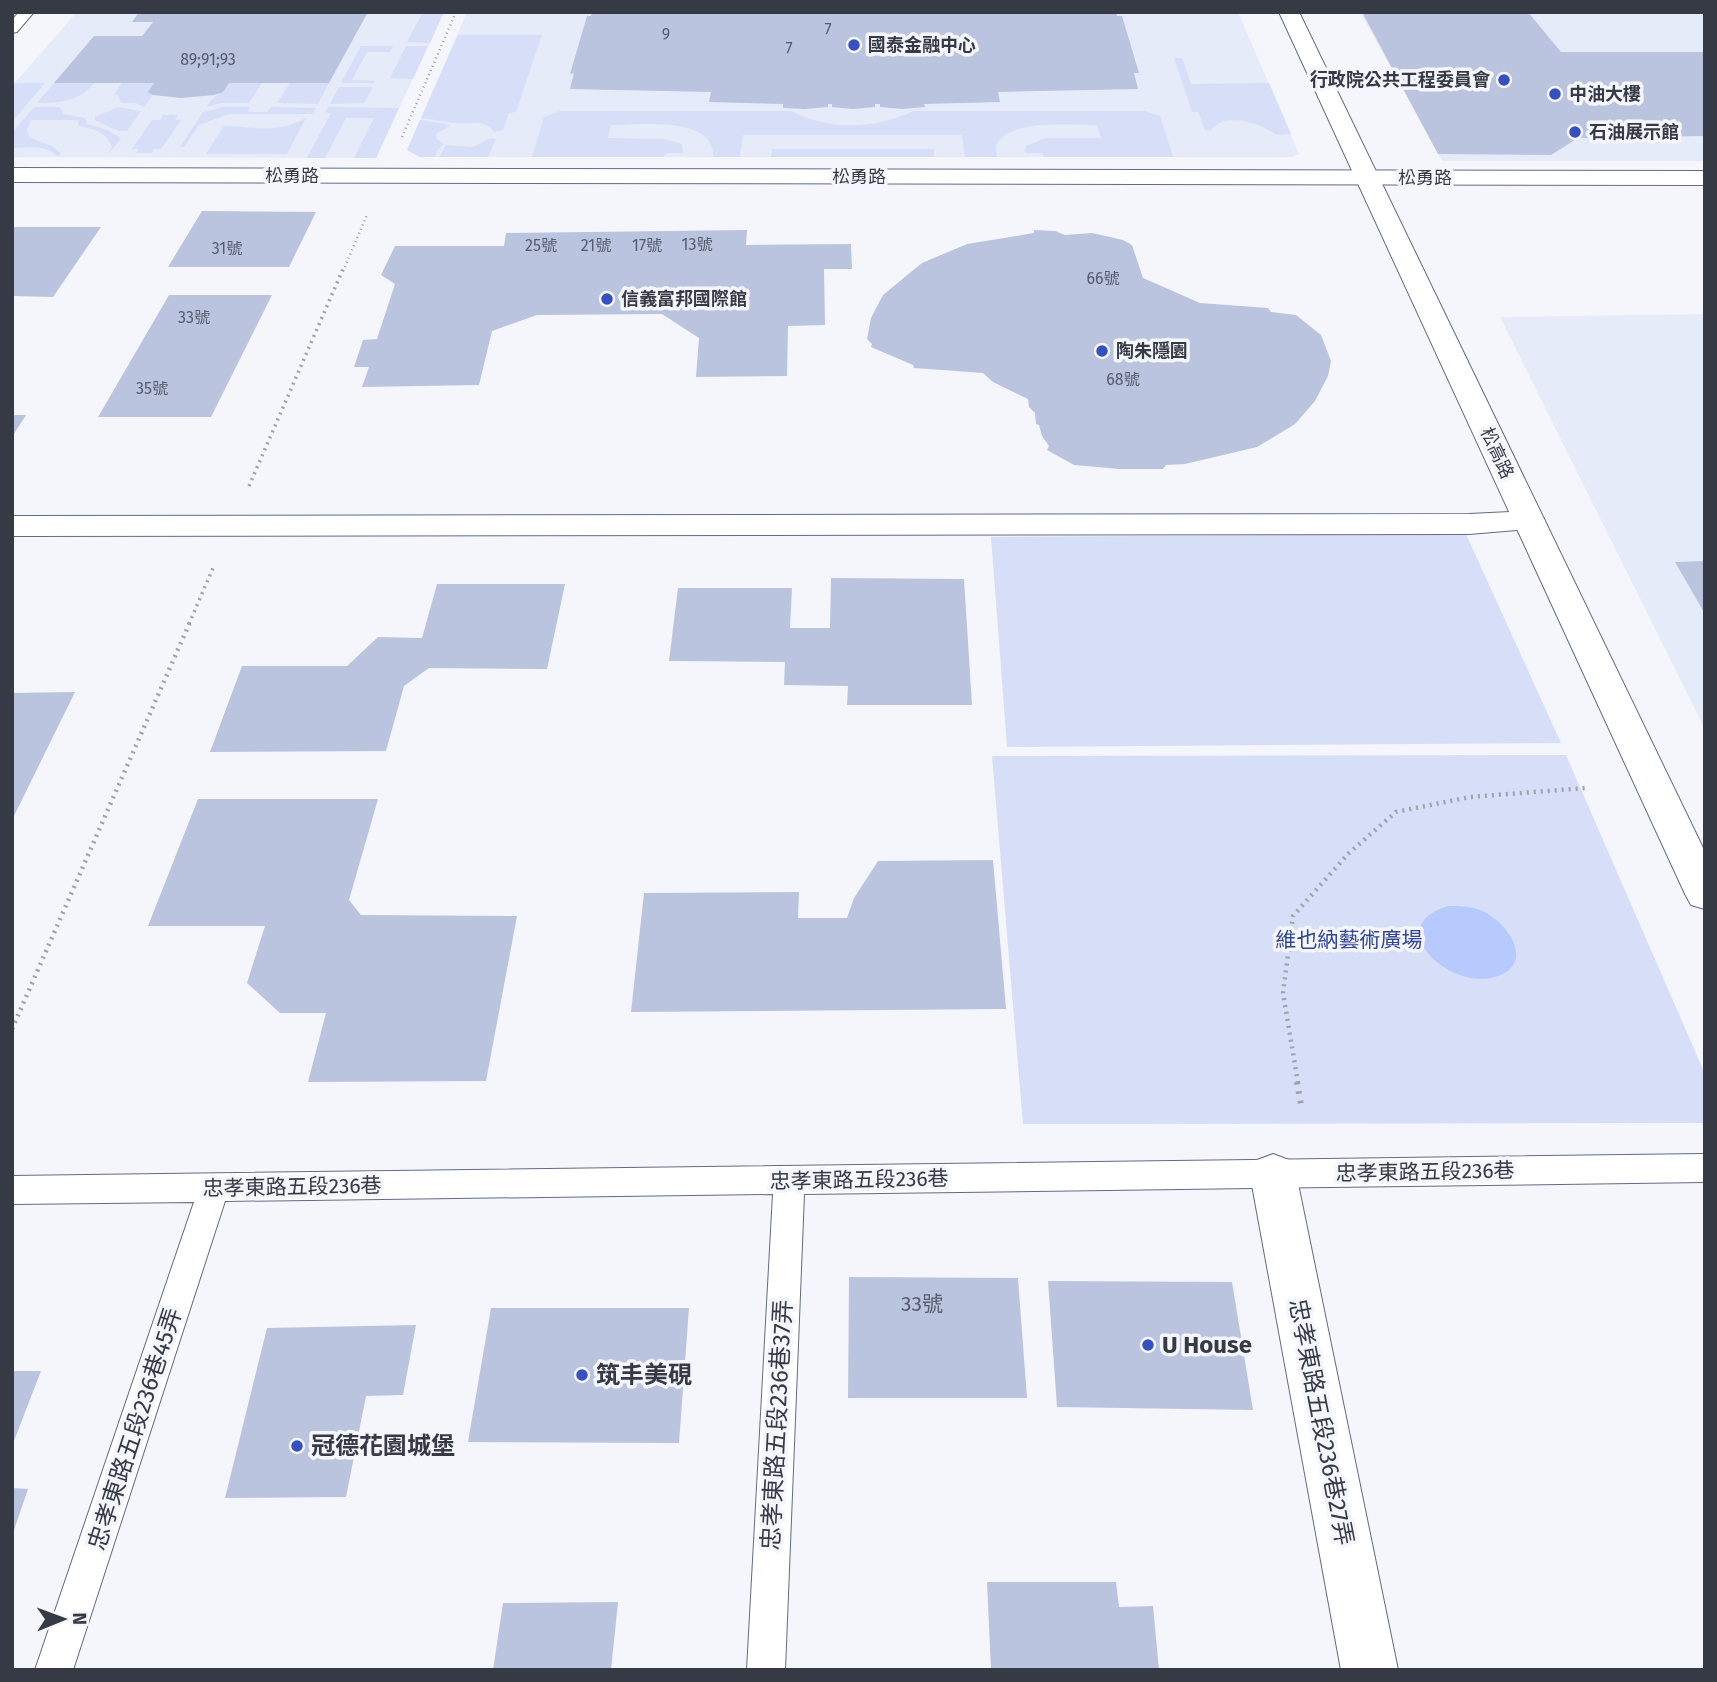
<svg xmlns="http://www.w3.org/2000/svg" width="1717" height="1682" viewBox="0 0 1717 1682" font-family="'Fira Sans','Noto Sans TC',sans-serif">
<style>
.built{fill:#e5ebf9}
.green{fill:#d6dff7}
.water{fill:#b7cafe}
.building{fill:#bac4df}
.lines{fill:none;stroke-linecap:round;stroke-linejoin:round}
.service-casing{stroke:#626b83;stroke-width:2}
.pedestrian-casing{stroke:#626b83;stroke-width:2}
.minor-casing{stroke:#626b83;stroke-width:2}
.tertiary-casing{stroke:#626b83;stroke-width:2}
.path-far3{stroke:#9fa2aa;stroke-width:2.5;stroke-dasharray:1 3.5;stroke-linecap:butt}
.path-far2{stroke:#9fa2aa;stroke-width:3.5;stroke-dasharray:2 4.5;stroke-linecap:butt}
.path-far1{stroke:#9fa2aa;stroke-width:4.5;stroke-dasharray:2 5;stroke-linecap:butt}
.path{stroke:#9fa2aa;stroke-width:6;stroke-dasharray:2.5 7;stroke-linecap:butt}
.service{fill:#fff;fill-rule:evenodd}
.pedestrian{fill:#fff;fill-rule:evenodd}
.minor{fill:#fff;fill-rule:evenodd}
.tertiary{fill:#fff;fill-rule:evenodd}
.poi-dot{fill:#3650c2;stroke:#f4f6fc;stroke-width:2.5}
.labels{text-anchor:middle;stroke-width:7;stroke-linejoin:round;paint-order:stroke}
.far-number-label{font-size:16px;fill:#575c6c}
.far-poi-label{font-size:18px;font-weight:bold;fill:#363a45;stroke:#f4f6fc;text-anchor:start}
.far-street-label{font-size:18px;fill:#363a45;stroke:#f4f6fc}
.park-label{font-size:21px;fill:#314690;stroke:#f4f6fc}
.street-label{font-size:21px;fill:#363a45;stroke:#f4f6fc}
.near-number-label{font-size:21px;fill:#575c6c}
.near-poi-label{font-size:24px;font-weight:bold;fill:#363a45;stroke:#f4f6fc;text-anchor:start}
.near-street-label{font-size:24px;fill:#363a45;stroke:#f4f6fc}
</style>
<rect width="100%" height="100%" fill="#f4f6fc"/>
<!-- built -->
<path class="built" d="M77,12H444L376,158L12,157V86Z
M467,12H1238L1299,154L1293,157H420L407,150Z
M1360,12H1705V161H1442Z
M1705,314V729L1500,317Z"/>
<!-- green -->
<path class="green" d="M423,12H444L430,43L407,42Z
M458,35H542L516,112L509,113L503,130L494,132C484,118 470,125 456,123C444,122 433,119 421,118Z
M361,46H393L390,52H367L352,80L375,81L374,83H341Z
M406,46H428L413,79L390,78Z
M1174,58H1182L1191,84L1269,83L1291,134C1286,134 1277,136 1274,133C1257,123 1226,111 1211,130H1205L1198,112H1192Z
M16,83H45L12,122V86Z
M54,83H94C80,101 60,103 37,103Z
M122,83H154L149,92L153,95L144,107L136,103H121L119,96L114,94Z
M229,83H262L249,103H221L206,107C213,96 222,93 229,83Z
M290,83H329L318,104L277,103Z
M339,87H373L364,103L330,104Z
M34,107H60L63,114L85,118L87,124L108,130L121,139L108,154L112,147C107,132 93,129 79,126L78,120H31L27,130L29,137L54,147L61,154L57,156C44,144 29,148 12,148V133Z
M118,107L141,111L127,131H119L96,121L95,117Z
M223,107H250L248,112H267L271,107L316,108L312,114H229L199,125L184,147H180L203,112Z
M328,107L399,108L376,158H354L374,118H346L325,158H307L331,113L325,112Z
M560,111H792C828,131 876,129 913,111H1145L1160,116L1173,157H1044L1043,153H1025L1026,146L1046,138H1101L1097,125C1073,125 1007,118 996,146L997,157H965L962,135H743L740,157H713C716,115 638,125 611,125L608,138L664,139L682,144L683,153H666L664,157H532L544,117Z
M163,115H178L175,120H181L161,149H154L151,153H136L139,149H132L152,120H160Z
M306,118L287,154H206L224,126C255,127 277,134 306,118Z
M420,120L451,125L436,134L437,139L444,144L438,149L435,157H420L407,150Z
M491,138L496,139L488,157H439L446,145L472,147Z
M772,149H934V157H771Z
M1466,534L1561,743L1007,747L991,537Z
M1566,755L1705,1074V1123L1023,1124L992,756Z"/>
<!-- water -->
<path class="water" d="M1448,906C1459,906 1469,906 1480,910C1510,922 1538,968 1491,978C1444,987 1383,925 1448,906Z"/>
<!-- building -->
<path class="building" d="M139,12H368L329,83H229L223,92L214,95L181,98L153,95L148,92L154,83H54L94,36H142L153,22H132Z
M592,12H1116L1117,16H1122L1139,73H1134L1138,89L998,92L1000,102L924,104L925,107L902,109L880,107V104H875V107L853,109L832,107V104H828V107L805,109L783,108V104L709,102L711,92L570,89L574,73L570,74L587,16H591Z
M1362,12H1528L1561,52H1705V136L1578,138L1551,155L1438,154Z
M202,211L316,212L289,267H168Z
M12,227H101L53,297L12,296Z
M747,230L746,245L851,244L852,269H824L825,325L788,326L787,376L696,377L699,338L662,314L537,315L492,331L479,385L362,387L369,367H354L363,340L377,339L395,284L381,275L395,246H504L506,233Z
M1034,230L1055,231L1065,235L1092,233L1123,240L1132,245L1143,278L1200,303L1268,308L1271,312L1296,315L1321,335L1331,361L1328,376L1315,401L1295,424L1257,447L1185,464L1166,465L1163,469H1119L1074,465L1047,450L1049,446L1042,436L1039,425L1036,424L1035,413L1029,407L1028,399L993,382L983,373L914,368L913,365L871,347L872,344L867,339L871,318L883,295L922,263L967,244L1034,233Z
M169,295H272L211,417H98Z
M12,415H26L12,437Z
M1705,561V614L1675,562Z
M831,578L964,579L972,705H847L848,686L784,685L785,662L669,661L678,588H792L790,628H830Z
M437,584H565L547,669L429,668L404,686L386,751L210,752L242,666H347L378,637L422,638Z
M75,692L12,820V693Z
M198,799H378L349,900L361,915L517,916L486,1081L308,1082L326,1013H280L247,983L265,926H148Z
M993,860L1006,1009L631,1012L644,893L799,892L798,918H847L854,898L878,861Z
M849,1277L1018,1278L1027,1398H848Z
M1048,1281L1232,1282L1253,1410L1057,1407Z
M491,1308H689L679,1443L468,1442Z
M416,1325L403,1395L366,1396L346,1497L225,1498L267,1328Z
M12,1371H41L12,1446Z
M12,1488L28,1489L13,1533H12Z
M987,1582H1116L1119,1607L1153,1606L1159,1670H991Z
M618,1602L611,1670H493L503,1603Z"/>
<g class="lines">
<!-- service casing -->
<g class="service-casing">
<path id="service" d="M19,12H34L17,32L12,33V20Z
M1705,1154V1182L804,1194L785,1670H747L773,1194L225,1201L73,1670H35L194,1202L12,1204V1176Z"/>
</g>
<!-- pedestrian casing -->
<g class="pedestrian-casing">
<path id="pedestrian" d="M1529,511L1540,514L1545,521L1540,528L1469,534L12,536V516L1469,514Z"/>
</g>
<!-- minor casing -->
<g class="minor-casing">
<path id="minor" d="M12,168L1705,171V185L12,182Z
M1273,1154L1289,1160L1296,1174L1398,1670H1341L1250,1174L1257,1160Z"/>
</g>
<!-- tertiary casing -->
<g class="tertiary-casing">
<path id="tertiary" d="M1279,12H1299L1705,852V909L1691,905L1685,894Z"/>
</g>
<!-- path-far3 -->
<path class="path-far3" d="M402,137L456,12
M343,271L367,215"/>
<!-- path-far2 -->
<path class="path-far2" d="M249,486L343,269
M189,624L213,568"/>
<!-- path-far1 -->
<path class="path-far1" d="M12,1029L190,622
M1298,1083L1283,993L1293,916L1349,853L1396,812L1470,797L1585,788"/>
<!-- path -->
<path class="path" d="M1297,1082L1301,1105"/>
<!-- service -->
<use href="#service" class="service"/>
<!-- pedestrian -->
<use href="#pedestrian" class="pedestrian"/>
<!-- minor -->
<use href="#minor" class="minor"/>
<!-- tertiary -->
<use href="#tertiary" class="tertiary"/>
</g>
<!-- markers -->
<g class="poi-dot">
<circle cx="854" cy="45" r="7"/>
<circle cx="1504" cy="80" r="7"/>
<circle cx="1555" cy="94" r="7"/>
<circle cx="1575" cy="132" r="7"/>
<circle cx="607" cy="299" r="7"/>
<circle cx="1102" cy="351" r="7"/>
<circle cx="1148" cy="1345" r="7"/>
<circle cx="582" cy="1375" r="7"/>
<circle cx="297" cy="1446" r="7"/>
</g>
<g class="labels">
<!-- far-number labels -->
<g class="far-number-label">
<text x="828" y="35">7</text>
<text x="666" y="40">9</text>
<text x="789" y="54">7</text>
<text x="208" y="65">89;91;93</text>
<text x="697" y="250">13號</text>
<text x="541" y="251">25號</text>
<text x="596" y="251">21號</text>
<text x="647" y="251">17號</text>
<text x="227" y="254">31號</text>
<text x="1103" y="284">66號</text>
<text x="194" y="323">33號</text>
<text x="1123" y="385">68號</text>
<text x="152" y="394">35號</text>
</g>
<!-- far-poi labels -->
<g class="far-poi-label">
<text x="868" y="51">國泰金融中心</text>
<text x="1490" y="86" text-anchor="end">行政院公共工程委員會</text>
<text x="1569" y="100">中油大樓</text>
<text x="1589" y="138">石油展示館</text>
<text x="621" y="305">信義富邦國際館</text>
<text x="1116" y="357">陶朱隱園</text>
</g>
<!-- far-street labels -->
<g class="far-street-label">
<text x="292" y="182">松勇路</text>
<text x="859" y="183">松勇路</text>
<text x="1425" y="184">松勇路</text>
<text transform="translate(1497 453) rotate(65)" y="6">松高路</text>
</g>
<!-- park labels -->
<g class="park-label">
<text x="1349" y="947">維也納藝術廣場</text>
</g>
<!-- street labels -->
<g class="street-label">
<text transform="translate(1425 1172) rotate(-1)" y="7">忠孝東路五段236巷</text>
<text transform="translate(859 1180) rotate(-1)" y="7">忠孝東路五段236巷</text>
<text transform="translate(292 1187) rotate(-1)" y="7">忠孝東路五段236巷</text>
</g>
<!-- near-number labels -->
<g class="near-number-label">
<text x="922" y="1311">33號</text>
</g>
<!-- near-poi labels -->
<g class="near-poi-label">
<text x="1162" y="1353">U House</text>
<text x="596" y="1383">筑丰美硯</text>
<text x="311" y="1454">冠德花園城堡</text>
</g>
<!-- near-street labels -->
<g class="near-street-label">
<text transform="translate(1321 1422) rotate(79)" y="8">忠孝東路五段236巷27弄</text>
<text transform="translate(777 1425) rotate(-87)" y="8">忠孝東路五段236巷37弄</text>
<text transform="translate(135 1429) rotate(-72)" y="8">忠孝東路五段236巷45弄</text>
</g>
</g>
<!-- border -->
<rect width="1717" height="1682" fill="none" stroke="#363a45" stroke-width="28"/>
<!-- north arrow -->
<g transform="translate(63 1619) rotate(89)" stroke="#f4f6fc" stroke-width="5" paint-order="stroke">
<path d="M0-5L12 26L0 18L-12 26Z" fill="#363a45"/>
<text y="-10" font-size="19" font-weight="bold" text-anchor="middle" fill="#363a45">N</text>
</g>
</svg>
